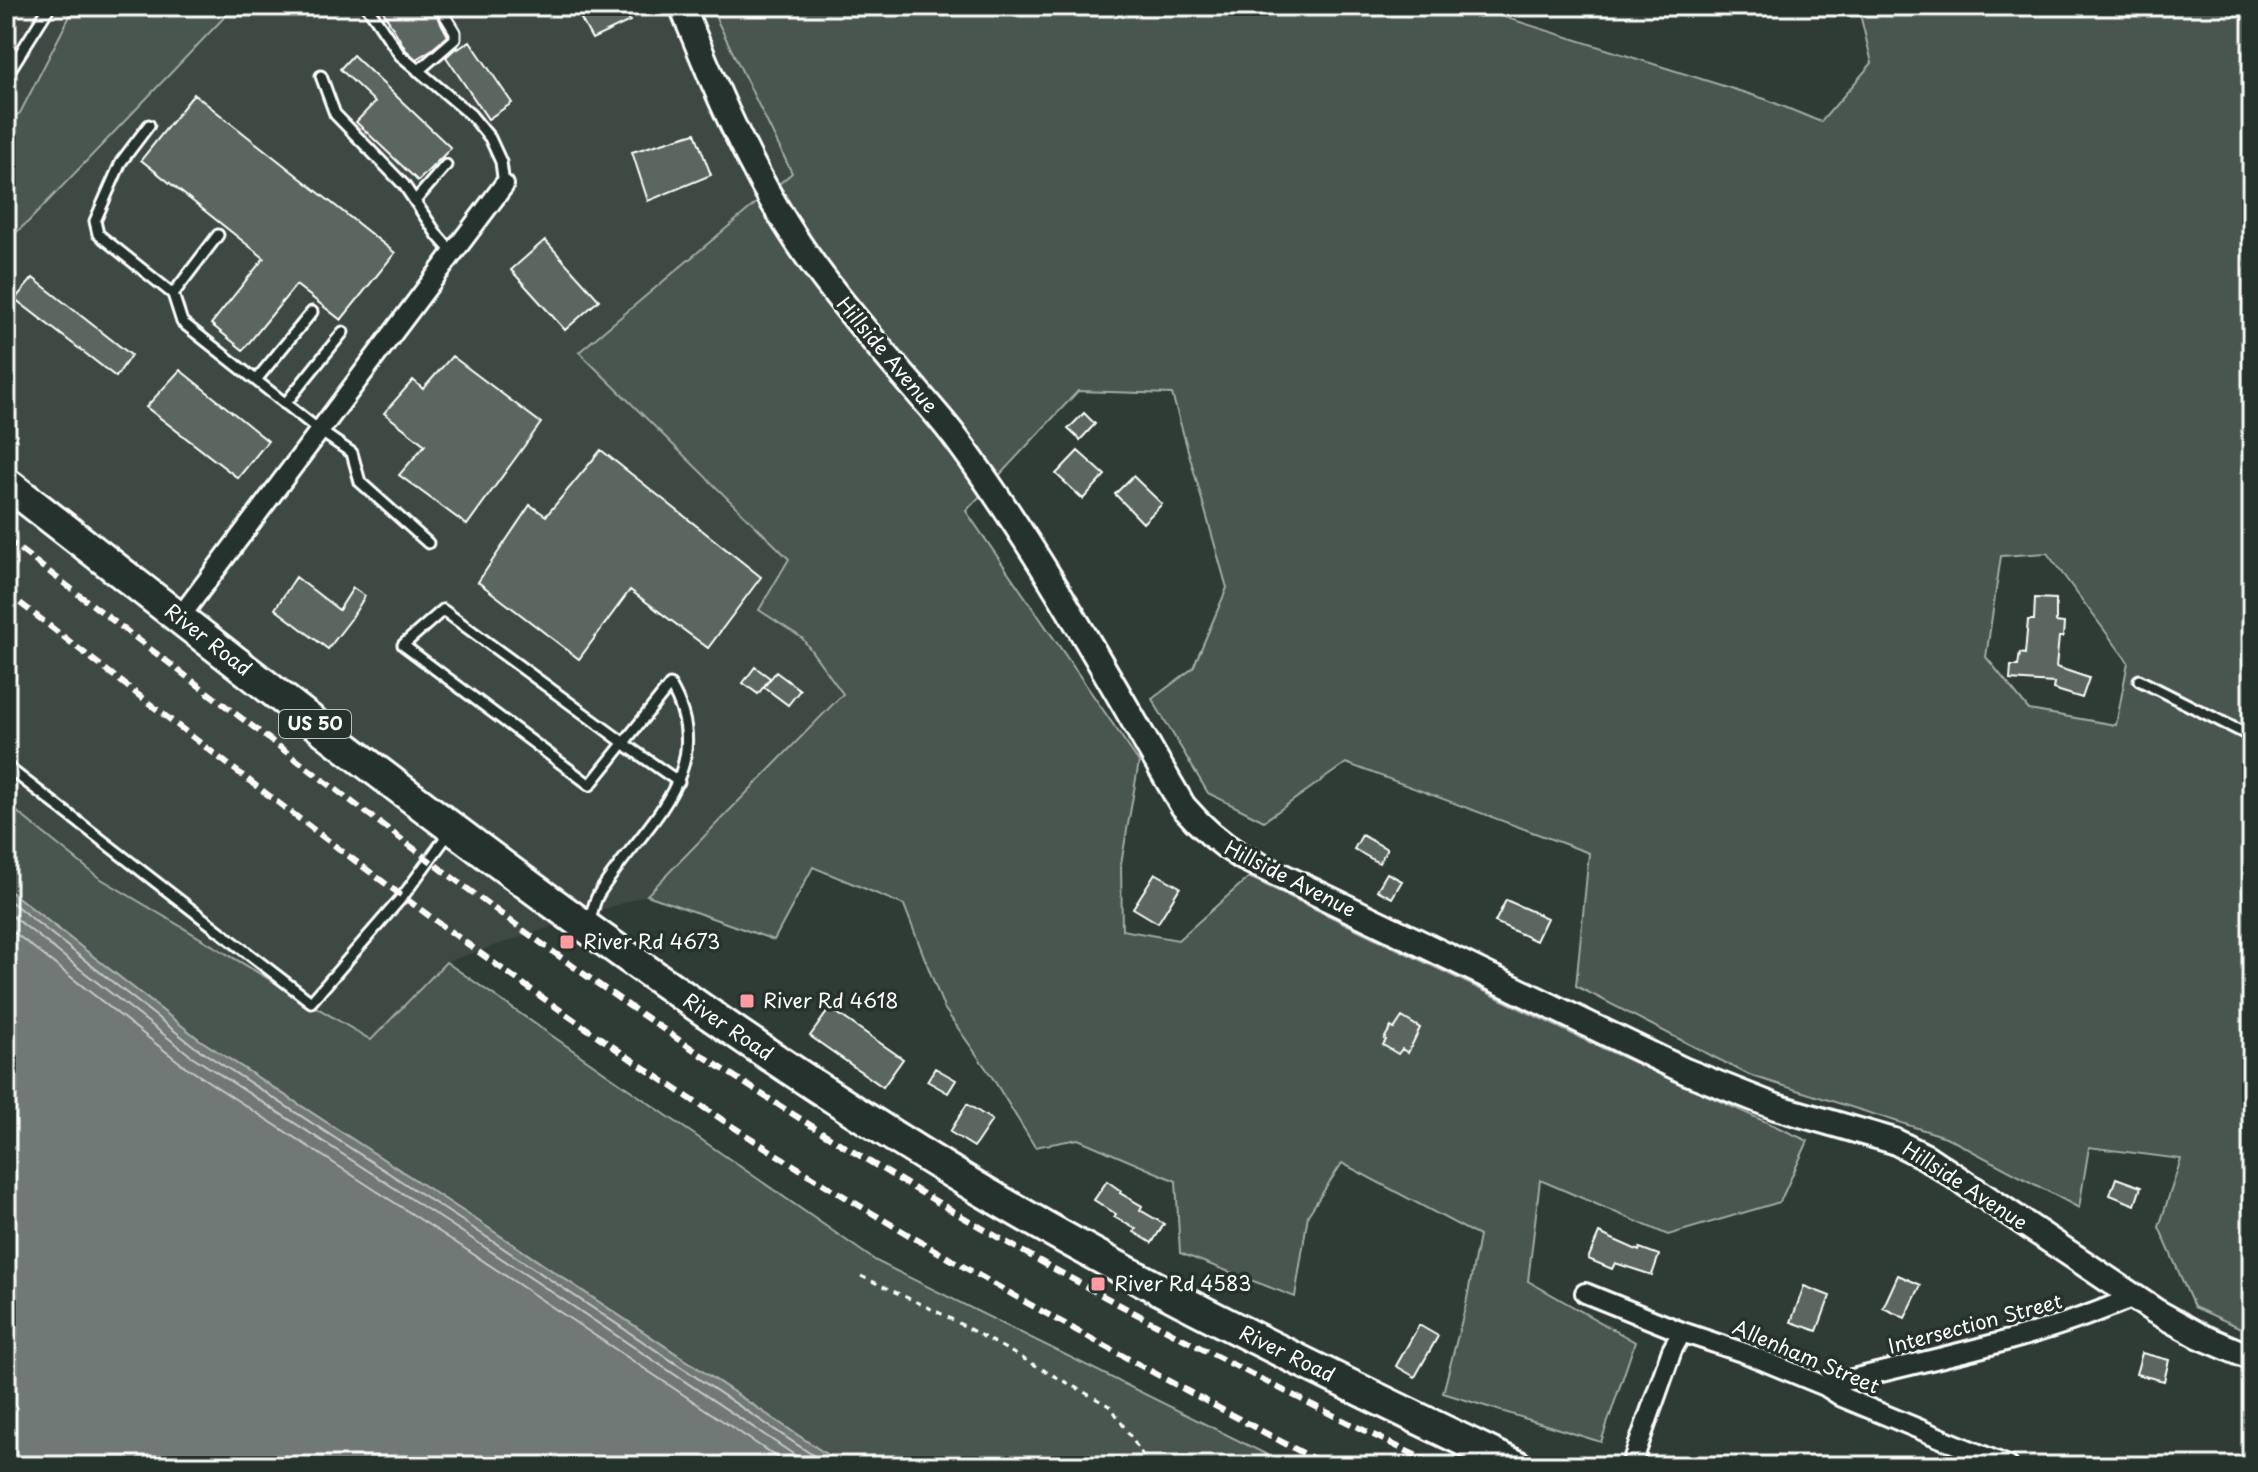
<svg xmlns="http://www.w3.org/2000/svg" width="2258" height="1472" viewBox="0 0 2258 1472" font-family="'Playpen Sans',sans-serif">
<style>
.built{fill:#3c4842}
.green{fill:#4a544f;stroke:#a4aaa7;stroke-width:2;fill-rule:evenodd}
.water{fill:#707975;stroke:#a9afac;stroke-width:2}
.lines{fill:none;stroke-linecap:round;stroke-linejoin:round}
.shore{stroke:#c6c9c8;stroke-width:2}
.building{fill:#5b6661;stroke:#fff;stroke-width:2}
.service-casing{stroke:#fff;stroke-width:15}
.minor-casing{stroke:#fff;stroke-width:24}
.tertiary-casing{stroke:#fff;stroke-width:30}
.primary-casing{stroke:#fff;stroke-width:36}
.path{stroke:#fff;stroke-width:3;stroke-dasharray:6 6;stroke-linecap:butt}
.service{stroke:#26332d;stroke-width:9}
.minor{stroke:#26332d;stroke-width:18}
.tertiary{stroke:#26332d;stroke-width:24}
.primary{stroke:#26332d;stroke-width:30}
.rail{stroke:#fff;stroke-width:6;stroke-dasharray:12 6;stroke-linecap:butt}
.poi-dot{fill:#ff9aa2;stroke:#26332d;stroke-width:3}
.labels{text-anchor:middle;stroke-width:7;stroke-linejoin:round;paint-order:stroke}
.shield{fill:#26332d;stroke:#bec2c0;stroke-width:2}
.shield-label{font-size:18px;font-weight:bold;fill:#fff}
.street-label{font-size:20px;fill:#fff;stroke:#26332d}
.poi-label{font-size:20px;fill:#fff;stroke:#26332d;text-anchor:start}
</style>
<rect width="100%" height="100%" fill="#2f3b35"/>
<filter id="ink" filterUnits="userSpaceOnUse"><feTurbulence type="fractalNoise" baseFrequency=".0125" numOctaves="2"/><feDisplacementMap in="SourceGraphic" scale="16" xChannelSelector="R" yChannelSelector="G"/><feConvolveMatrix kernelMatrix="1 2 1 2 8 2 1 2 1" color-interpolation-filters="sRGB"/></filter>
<g filter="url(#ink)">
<!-- built -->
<path class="built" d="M6,6H75L20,113L6,122Z
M235,6H472L476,12L483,6H710L792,173L579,352L789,559L759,610L802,638L843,694L647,895L446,962L371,1040L98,877L6,803V241L29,221Z"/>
<!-- green -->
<path class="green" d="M75,6H235L29,221L6,241V122L20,113Z
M710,6H1469L1765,99L1821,122L1872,63L1858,6H2252V1333L2194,1307L2159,1227L2181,1159L2089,1147L2079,1208L1946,1137L1749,1075L1576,986L1589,853L1346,763L1264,821L1208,793L1152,699L1193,668L1227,588L1172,394L1078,391L966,511L1139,762L1121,864L1122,930L1178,940L1249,877L1589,1042L1808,1141L1780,1202L1668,1235L1540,1180L1528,1281L1635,1342L1601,1442L1443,1393L1466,1304L1479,1236L1342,1163L1308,1215L1295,1297L1180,1253L1176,1181L1078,1139L1035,1147L992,1077L944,1008L904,905L813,867L774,940L647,895L843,694L802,638L759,610L789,559L579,352L792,173ZM2047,553L2128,662L2116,725L2029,710L1986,657L2001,556Z
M6,803L98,877L371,1040L446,962L876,1261L1290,1466H844L472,1217L200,1040L6,888Z"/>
<!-- water -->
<path class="water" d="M6,888L200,1040L472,1217L844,1466H6Z"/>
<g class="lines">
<!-- shore -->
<path class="shore" d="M6,898L195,1047L467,1224L829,1466
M6,911L190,1055L462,1232L811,1466
M6,926L183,1065L455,1242L790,1466"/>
</g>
<!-- building -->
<path class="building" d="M380,6H432L448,36L431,50L416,59L406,50Z
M574,6H623L630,21L592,39Z
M470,41L512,103L488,119L446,57L457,47L458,49Z
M353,55L451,148L418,181L356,122L375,102L340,69Z
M194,94L395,253L341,320L296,285L243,350L211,324L264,258L141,160Z
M695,133L711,175L648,201L632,152Z
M545,240L599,300L565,330L511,270Z
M33,278L131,355L116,377L15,299Z
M452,356L541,423L467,525L399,475L425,445L384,413L413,380L423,389Z
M180,370L268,441L238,478L146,407Z
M1084,413L1095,424L1080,440L1068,429Z
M601,450L761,577L708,648L630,590L579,659L478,582L530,505L546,516Z
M1078,451L1105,475L1083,499L1056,474Z
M1133,476L1162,504L1143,523L1115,494Z
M296,577L339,610L353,588L365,596L351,619L328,649L275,609Z
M2035,598L2056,599V622L2064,623L2063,637H2059L2056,667L2089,678L2082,698L2053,689L2054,683L2010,680L2011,666H2018L2020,653L2025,654L2028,620H2034Z
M755,667L770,678L758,694L743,683Z
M776,672L800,690L788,705L764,687Z
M1362,835L1387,849L1379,863L1354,849Z
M1155,873L1180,887L1158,923L1133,908Z
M1387,873L1402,881L1392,898L1377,890Z
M1506,900L1547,918L1536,941L1495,922Z
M830,1008L903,1059L883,1087L810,1036Z
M1402,1017L1420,1028L1408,1053L1402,1049L1398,1054L1383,1045L1386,1040L1384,1039L1391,1027L1394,1029Z
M935,1068L956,1080L948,1093L927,1081Z
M967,1104L992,1120L974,1147L950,1132Z
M2116,1178L2141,1187L2135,1205L2110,1195Z
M1107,1181L1121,1191L1120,1193L1142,1206L1140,1210L1164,1224L1152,1243L1134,1232L1136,1229L1114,1217L1116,1214L1094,1200Z
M1599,1233L1639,1251L1640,1248L1659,1255L1652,1275L1615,1263L1612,1269L1588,1259Z
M1898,1275L1921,1285L1905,1318L1883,1308Z
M1804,1286L1830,1296L1817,1331L1791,1322Z
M1419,1325L1438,1336L1415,1377L1396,1366Z
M2142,1353L2169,1360L2164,1381L2136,1374Z"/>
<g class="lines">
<!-- service casing -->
<g class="service-casing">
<path id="service" d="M367,6L400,55L471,115L490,138L501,162L504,185
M418,71L455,39V32L439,6
M6,76L50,6
M321,76L335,114L404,185L438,236L453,253
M149,125L121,162L95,221L98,234L173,294
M415,201L446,165
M218,235L173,294L182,322L320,431L352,453L360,482L428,543
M256,380L312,312
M285,404L343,332
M2139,680L2252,737
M6,766L311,1002L403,896L449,833
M589,925C592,915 593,904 598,895C640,827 722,772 670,685L590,785L403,645L443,610L624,743L630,748L679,782"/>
</g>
<!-- minor casing -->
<g class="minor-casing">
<path id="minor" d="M180,617L504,185
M1585,1293L1682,1332L1745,1353L1825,1386L1842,1397L2008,1466
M1825,1386C1928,1359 2036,1340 2133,1297
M1631,1466L1672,1350L1682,1332"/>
</g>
<!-- tertiary casing -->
<g class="tertiary-casing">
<path id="tertiary" d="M682,6C718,96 756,185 813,264C845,308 880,349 916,390C930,407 945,423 958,441C1043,556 1111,683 1183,806C1201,827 1219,843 1242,857L1685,1071L1776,1107L1894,1141L1926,1157L2155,1311L2200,1336L2252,1358"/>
</g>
<!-- primary casing -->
<g class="primary-casing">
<path id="primary" d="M6,483C322,728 633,981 976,1187C1151,1291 1334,1378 1517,1466"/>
</g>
<!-- path -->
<path class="path" d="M861,1276L944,1315L1111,1407L1150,1466"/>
<!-- service -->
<use href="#service" class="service"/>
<!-- minor -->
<use href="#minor" class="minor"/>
<!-- tertiary -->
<use href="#tertiary" class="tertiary"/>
<!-- primary -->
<use href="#primary" class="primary"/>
<!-- rail -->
<path class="rail" d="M6,539C108,617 211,695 314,773C417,851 519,929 625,1003C882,1181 1156,1332 1438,1466
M6,592C258,788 509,986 779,1156C957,1268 1142,1367 1327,1466"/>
</g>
</g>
<!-- markers -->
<g class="poi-dot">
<rect x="559" y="934" width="16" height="16" rx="4"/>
<rect x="739" y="993" width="16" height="16" rx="4"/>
<rect x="1090" y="1276" width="16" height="16" rx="4"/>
</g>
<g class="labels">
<!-- shield labels -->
<rect class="shield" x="279" y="710" width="72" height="28" rx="6"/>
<g class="shield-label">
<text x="315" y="730">US 50</text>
</g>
<!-- street labels -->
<g class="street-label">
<text transform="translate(887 355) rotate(50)" y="7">Hillside Avenue</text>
<text transform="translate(208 640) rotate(38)" y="7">River Road</text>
<text transform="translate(1290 879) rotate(27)" y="7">Hillside Avenue</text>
<text transform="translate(728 1027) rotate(34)" y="7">River Road</text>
<text transform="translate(1965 1186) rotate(33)" y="7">Hillside Avenue</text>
<text transform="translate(1975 1324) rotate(-15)" y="7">Intersection Street</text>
<text transform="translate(1287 1354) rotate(26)" y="7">River Road</text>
<text transform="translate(1806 1357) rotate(23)" y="7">Allenham Street</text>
</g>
<!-- poi labels -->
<g class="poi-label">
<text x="583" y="949">River Rd 4673</text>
<text x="763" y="1008">River Rd 4618</text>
<text x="1114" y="1291">River Rd 4583</text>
</g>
</g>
<!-- margin -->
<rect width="2258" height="1472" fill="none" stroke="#26332d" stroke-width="32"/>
<rect x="16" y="16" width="2226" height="1440" fill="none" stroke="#fff" stroke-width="3" filter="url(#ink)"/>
</svg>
